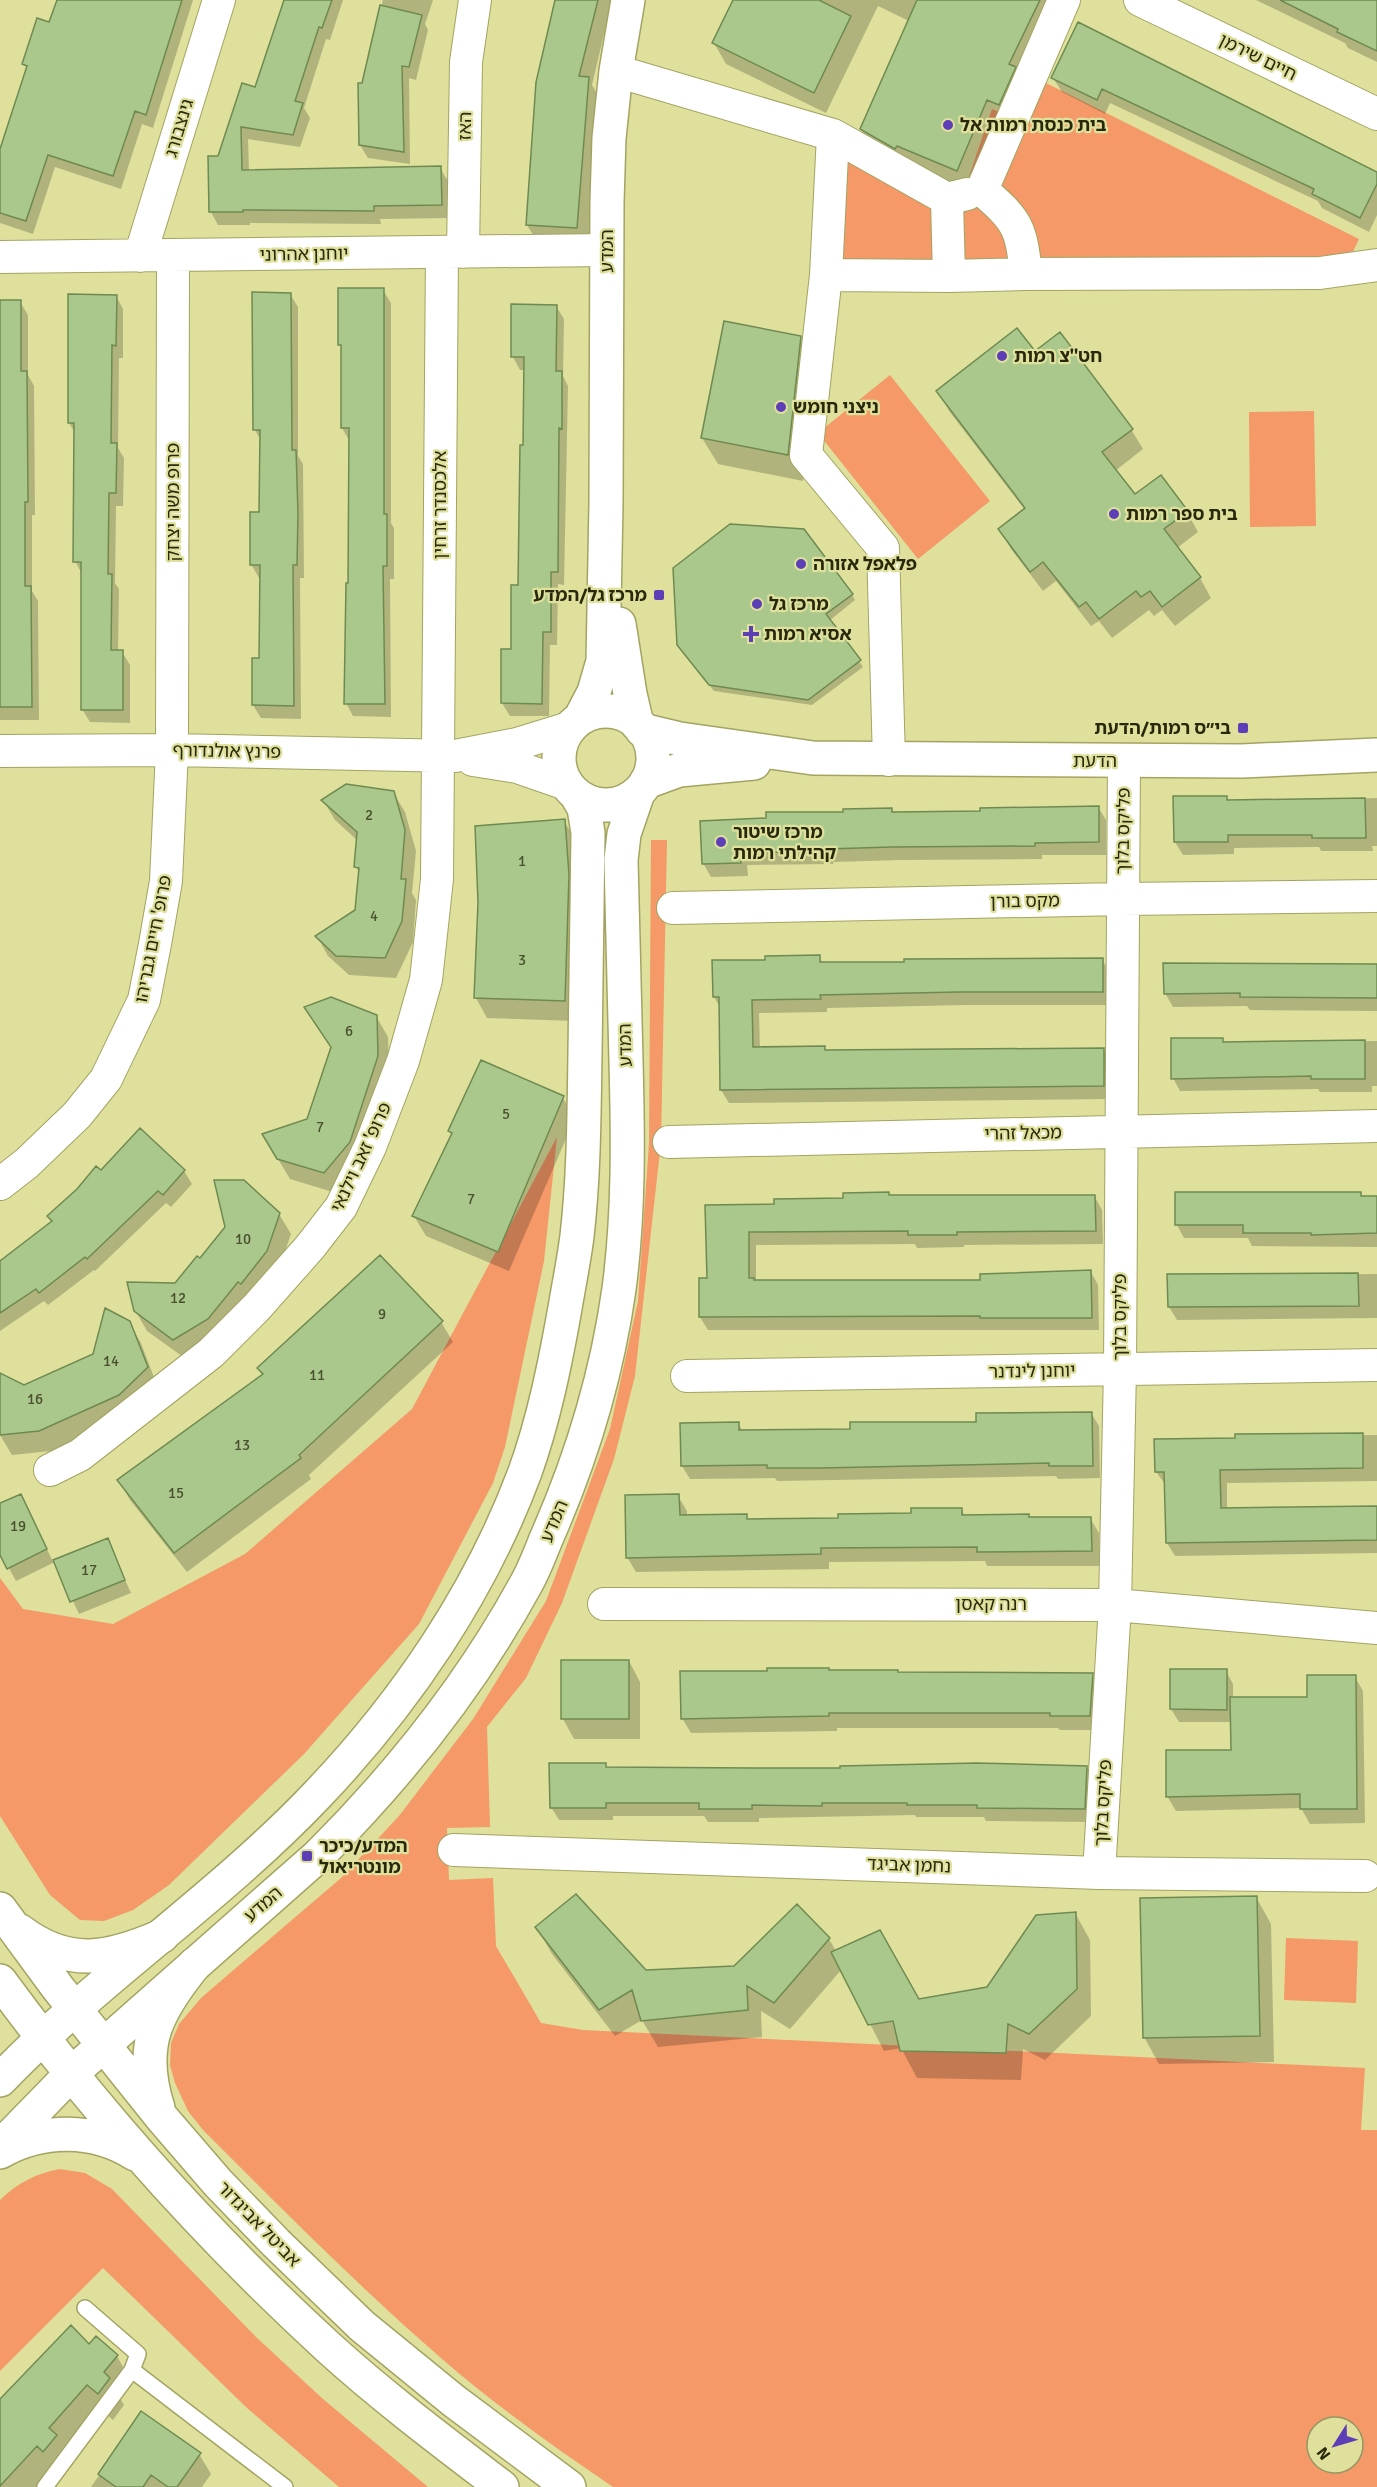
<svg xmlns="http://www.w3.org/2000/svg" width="1377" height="2487" viewBox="0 0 1377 2487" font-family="Signika,'Noto Sans Hebrew',sans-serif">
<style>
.green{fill:#f49967;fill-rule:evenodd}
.shadow{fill:#0003}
.building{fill:#abc88c;stroke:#6f8a50;stroke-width:1.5}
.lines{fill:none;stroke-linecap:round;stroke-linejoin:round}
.lane-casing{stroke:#a3a462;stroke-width:18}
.street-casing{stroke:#a3a462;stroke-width:34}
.secondary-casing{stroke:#a3a462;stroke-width:36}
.primary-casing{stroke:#a3a462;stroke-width:36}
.lane{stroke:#fff;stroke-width:15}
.street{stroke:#fff;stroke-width:32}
.secondary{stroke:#fff;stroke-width:33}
.primary{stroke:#fff;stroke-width:33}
.poi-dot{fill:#5c3eb6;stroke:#dee09c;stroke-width:2}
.labels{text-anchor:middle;stroke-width:4.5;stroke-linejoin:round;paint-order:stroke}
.number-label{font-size:15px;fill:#49502d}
.street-label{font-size:18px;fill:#28280d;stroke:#dee09c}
.poi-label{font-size:18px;font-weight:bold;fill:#28280d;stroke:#dee09c;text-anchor:start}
</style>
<rect width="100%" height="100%" fill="#dee09c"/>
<!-- green -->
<path class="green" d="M1032,76L1359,239L1336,288L1103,280L828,279L833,135L964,191L992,109L1014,118Z
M890,375L990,501L918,559L818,433Z
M1314,411L1316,526L1250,527L1249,412Z
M651,840H667L661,1142L635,1376L614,1459L562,1603L526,1678L487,1727L490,1827L447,1828L449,1880L493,1878L496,1946L541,2023L583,2030L1365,2068L1361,2130H1377V2487H613C554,2447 495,2405 441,2358C358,2286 281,2208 203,2130L188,2111L175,2083L170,2065L171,2043L179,2024L201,1998L341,1878L399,1816L473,1719L546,1601L610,1429L638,1301L649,1143ZM1317,2427H1353V2463H1317Z
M557,1137L544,1261L505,1447L493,1483L419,1624L304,1754L169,1885L133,1910L104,1921L80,1920L50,1895L0,1816V1578L23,1609L113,1624L245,1554L412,1409Z
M1286,1938L1358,1941L1356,2003L1284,2000Z
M60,2169L85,2173L112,2189L256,2337L323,2399L428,2487H339L247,2408L103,2268L0,2371V2200C17,2183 37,2173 60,2169Z"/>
<!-- shadow -->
<path class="shadow" d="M58,0H193L153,128L142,124L121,189L55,167L33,234L0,223V154L28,70L24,64L50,24Z
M285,0H343L330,40L326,39L304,108L310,118L300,147L248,139L249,171L440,168L448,181V218L380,219L381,224L250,223V225H218L211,212L219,157L256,89Z
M383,0H433L425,24L428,30L416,80L409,78L410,164L368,158L360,145L363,84Z
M557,0H612L592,85L599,97L588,246L538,243L527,225Z
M735,0H1046L1055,16L969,192L874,151L861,129L909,21L878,6L826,113L726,64L714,43Z
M1256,0H1377V62L1348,48L1345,43Z
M1079,24L1377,174V215L1369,232L1322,208L1318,201L1110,103L1105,114L1062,92L1053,78Z
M383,290L391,303V523L394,528V579H390L391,717L353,716L346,703L350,584V442L342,428L343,350L340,344Z
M290,294L298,307V456L303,464L304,578H300L301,719L261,718L253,705L261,660V578H259L251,564L261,514V441L255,430Z
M116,296L123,309V358H119L118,448L124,458L123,506H116L115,583L119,589L118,652H122L130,665V723L90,722L82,709V574L75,561L76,434L69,423Z
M0,302H20L28,315V375L34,386L35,515H32V591L38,601L39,720H0Z
M556,306L564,319L563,376L568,386L564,585L558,584L557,645H550L549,716H510L502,703L513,650L519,586L525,370H520L513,357Z
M800,337L816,364L803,481L718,464L702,438Z
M1035,353L1131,429L1143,449L1115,471L1135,496L1187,512L1198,532L1177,548L1200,578L1211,598L1175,626L1162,610L1154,616L1149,610L1112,638L1099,621L1091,626L1056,581L1043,591L1011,549L1000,529L1025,510L949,411L938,391Z
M852,595L855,600L829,621L863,667L812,705L714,691L682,651Z
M393,792L405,812L416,851L412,893L416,900L413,942L396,978L349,975L328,956L317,936L356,911L360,874L356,867L358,841L335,820L323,800Z
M1226,797L1229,802L1377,798V846H1372L1373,851H1321L1319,847L1234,848V854L1183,855L1175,842Z
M1098,807L1106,820V855H1042V859L901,860L833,862V864L747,865L748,876L711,877L703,863L768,820L891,810L894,814Z
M564,821L576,841L575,1021L487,1018L476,998L480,902Z
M819,956L823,964L1102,959L1109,972L1110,1005H966L827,1008V1012L759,1013L760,1048L824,1047L826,1052L1103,1049L1111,1062V1099L729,1103L721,1090L720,1007L714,997L767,961Z
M1377,965V1011L1250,1010L1247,1006L1173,1007L1165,993Z
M306,1008L376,1016L388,1037L389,1076L336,1193L290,1179L275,1154L309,1120L332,1048Z
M1222,1039L1224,1043L1377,1041V1086H1372V1092H1320L1318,1089L1180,1091L1173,1078Z
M563,1098L575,1118L509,1271L426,1236L414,1216L452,1136L450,1131Z
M184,1171L192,1184L171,1207L166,1203L95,1271L94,1270L48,1305L44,1301L0,1331V1263L53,1222L49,1217L101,1172Z
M1360,1194L1362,1197H1377V1247L1252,1246L1248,1238H1184L1177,1225Z
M890,1197H1095L1102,1210L1103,1244L964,1245V1247L917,1248L915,1244L756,1245V1282L981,1281L1091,1272L1098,1285L1099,1330H708L700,1317V1280H708L707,1206H776Z
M279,1214L291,1234L278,1272L186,1359L147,1331L135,1310L176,1285L227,1227Z
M1377,1274V1318L1177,1320L1169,1307V1276Z
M441,1322L453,1342L309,1475L311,1479L187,1572L130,1500L119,1481L263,1376L259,1368Z
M129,1323L141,1343L158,1388L130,1415L51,1451L12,1455L0,1435V1374L43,1396L94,1355Z
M1091,1413L1099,1426L1100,1478L1058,1479L1056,1476L777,1481L775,1478L690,1479L682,1466L738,1424L743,1431L851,1430L978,1423Z
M1377,1435V1481L1227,1483V1510L1377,1507V1553L1175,1556L1167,1543L1166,1485L1156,1472L1237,1440V1436Z
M678,1496L687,1511V1516L746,1515L749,1521L840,1520L961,1509L965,1516L1029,1515L1031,1519L1090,1518L1099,1533V1566H987L985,1561L829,1562V1569L636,1572L627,1557Z
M0,1505L28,1509L53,1562L107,1540L131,1593L79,1614L55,1562L16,1581L0,1552Z
M629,1661L640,1682V1739H574L563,1719Z
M1171,1671H1226L1233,1684V1699H1309L1355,1677L1363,1691L1365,1823L1310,1824L1301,1808L1176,1811L1167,1796L1232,1752V1722H1179L1171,1709Z
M830,1672L1092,1675L1100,1689L1098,1730H1060L1058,1728H837V1731L691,1733L682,1718Z
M605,1764L607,1768L841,1770L1087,1767L1094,1780L1092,1822L986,1821L984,1817H916L915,1815L759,1818V1822H708L704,1816H613V1820H559L551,1807Z
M1256,1897L1271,1924L1274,2062L1159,2064L1144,2037Z
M1075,1913L1090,1940L1091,2016L1045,2060L1023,2049L1021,2080L917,2078L901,2048L884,2051L842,1969L790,2029L761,2011L762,2037L658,2047L642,2020L615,2036L552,1954L537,1928L646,1972L735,1967L829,1939L836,1951L918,2000L988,1989Z
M89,2346L117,2356L132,2383L120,2398L124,2405L113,2420L103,2411L38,2487H0V2401Z
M142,2413L199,2454L211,2474L202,2487H91Z"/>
<!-- building -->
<path class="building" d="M57,0H182L146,115L135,111L113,176L48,155L26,221L0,213V149L27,66L22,64L37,18L49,22Z
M284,0H332L322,28L319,27L295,101L303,103L293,135L241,127L242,170L441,166L442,205L374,206V211L243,210V212H209L208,156H218L242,83L255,87Z
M555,0H598L579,76L589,77L577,228L526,225L536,82Z
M733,0H819L851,16L814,93L712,43Z
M917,0H1040L1009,64L1016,67L999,105L987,100L957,171L897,146L895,149L860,129Z
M1280,0H1377V51L1337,32L1338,29Z
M380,5L422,15L409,67L402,66L404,152L359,145L358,83H362Z
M1078,22L1377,172V184L1360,218L1312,194L1314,189L1102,89L1097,100L1051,78Z
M338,288H384V514H387V566H383L385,704H344L346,583H348L349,428H341V345H338Z
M252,292L291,293L292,450H296L298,513L297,565H293L294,706L252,705V658H259L260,565H250V512H259L260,430H253Z
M68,294L117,295L116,346L112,345L111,443H117L116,493H109L108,574H112L111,650H123V710H81V562H73L74,423H68Z
M0,300H21V371H27L28,502H25V586H31L32,707H0Z
M511,304L557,305L556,371H562V429L559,428L558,572H551V632H543L542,704L501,703V649H511V585H518L520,445H523L524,357H511Z
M724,321L801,336L788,455L701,438Z
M1017,328L1035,351L1060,332L1133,429L1102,452L1135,494L1161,475L1188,511L1164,529L1201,577L1162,607L1150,591L1141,597L1136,591L1099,619L1086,602L1079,607L1043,562L1030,572L998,529L1025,508L936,391Z
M730,524L804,529L853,594L826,614L861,660L808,700L709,685L677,645L673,568Z
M346,784L394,791L405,830L401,879H406L402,921L385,958L336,956L315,936L355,910L359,868L354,867L357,832L321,800Z
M1173,796H1227V800L1365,798L1366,838H1312V835H1228V842H1174Z
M1099,806V842L1035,843V846L892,847L827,849V851L740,853L741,863L702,864L700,821L766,818V812H843V809L892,808V812L980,811V808Z
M565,819L569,875L565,1001L474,998L478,902L475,826Z
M820,955V962H904V959L1103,958V992H958L820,995L821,999L752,1000L753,1047L825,1046V1050L1104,1048V1086L720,1090L719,997H713L712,960H765V956Z
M1163,963L1377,964V998L1240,997V993L1164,994Z
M331,997L377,1015L378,1056L350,1142L324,1173L277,1159L262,1134L307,1119L331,1047L304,1007Z
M1171,1038H1223V1042L1365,1040V1079H1311V1076L1171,1079Z
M481,1060L564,1096L498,1252L412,1216L452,1133L448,1131Z
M140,1128L185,1170L163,1195L158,1191L87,1259L85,1257L39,1293L36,1289L0,1313V1261L52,1221L47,1216L77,1189L96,1166L101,1170Z
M214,1180H244L280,1213L267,1251L241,1284L238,1282L208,1319L173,1340L134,1311L127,1282L175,1283L197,1256L200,1258L225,1227Z
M889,1192V1195H1095L1096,1231L957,1232V1235H908V1231L749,1232V1278H754V1280H980V1274L1091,1270L1092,1318H980V1316L699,1317V1278H707L705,1205L774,1204V1199L843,1198V1193Z
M1175,1192H1361V1196H1377V1233L1311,1235V1233H1243V1225H1175Z
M380,1255L443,1321L299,1455L301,1458L174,1553L117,1480L263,1374L257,1368Z
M1358,1273L1359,1306L1168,1307L1167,1274Z
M105,1308L130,1321L148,1367L119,1395L39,1431L0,1435V1373L24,1385L93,1354Z
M1092,1412L1093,1466H1049V1463L821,1468H767V1465L681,1466L680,1423L739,1422V1430L850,1429V1422H976V1413Z
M1363,1433V1468L1220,1470L1221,1508L1377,1506V1540L1166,1543L1164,1472H1155L1154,1439L1235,1438V1434Z
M21,1494L47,1549L7,1569L0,1555V1503Z
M679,1494L680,1515L747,1514V1519L838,1518V1514L911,1513V1508H962V1515L1029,1514V1517H1091L1092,1551L977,1552V1547L821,1548V1554L626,1558L625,1495Z
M108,1538L125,1580L70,1602L53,1560Z
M561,1660H629V1719H561Z
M767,1668H829V1670H898V1672L1093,1673L1090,1716H1050V1713H829V1716L681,1719L680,1671H767Z
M1170,1669H1227V1710L1170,1709Z
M1307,1675H1356L1357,1809H1300V1794L1166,1797V1750H1231L1230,1697H1307Z
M549,1763H606V1767L752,1768H840V1766L977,1763L1087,1766L1085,1809L977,1808V1805H907V1803H822V1806L752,1805V1809H699V1803H606V1808H550Z
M576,1894L646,1970L734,1966L797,1904L830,1938L774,2003L747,1986L748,2010L641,2021L632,1990L599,2010L535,1927Z
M1257,1896L1260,2036L1143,2038L1140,1898Z
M1076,1912L1077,1989L1029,2034L1008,2024L1006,2053L900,2051L893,2021L868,2025L831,1952L880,1930L919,1999L987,1987L1036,1915Z
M71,2325L89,2344L96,2336L118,2355L104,2372L110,2378L98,2394L87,2385L49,2428L57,2435L43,2452L37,2446L0,2486V2399Z
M141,2411L201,2453L177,2487H168L151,2475L143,2487H116L98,2474Z"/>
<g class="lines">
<!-- lane casing -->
<g class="lane-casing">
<path id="lane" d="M85,2308L138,2354L132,2370
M45,2487L132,2370L285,2487"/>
</g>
<!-- street casing -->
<g class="street-casing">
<path id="street" d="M1064,0L982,190C1018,221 1021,227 1026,274L1320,273L1377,265
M1140,0L1377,114
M616,71L833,135L947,199
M833,135L826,275L806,455L883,548L889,760
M967,194L947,199L949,276L1026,274
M463,252L466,62L475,0
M140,256L219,0
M0,257L607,250
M826,275L949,276
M0,751L172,750L455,756L517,744L569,728
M473,760L517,767L566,784
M673,908L1122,899L1377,896
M669,1142L1377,1126
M0,1184L27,1163L77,1115L106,1079L144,1000L155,944L166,881L172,750L173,255
M687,1376L1377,1365
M50,1470L80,1455L211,1353L257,1307L310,1247L341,1207L370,1147L403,1061L426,980L437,879L442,252
M604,1604L1115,1605L1377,1628
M454,1850L1099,1873L1365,1876
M1099,1873L1115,1605L1120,1369L1124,761"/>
</g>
<!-- secondary casing -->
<g class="secondary-casing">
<path id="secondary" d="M619,624L630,694L637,724
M559 758a47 47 0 1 1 94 0a47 47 0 1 1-94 0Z
M580,719L594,692L603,661L606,503L607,202L609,138L616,71L628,0
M642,730L680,739L813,758L1241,761L1377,755
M646,782L679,770L754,763
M0,2080C98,1978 218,1899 316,1796C405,1703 480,1593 525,1472C544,1419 555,1364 565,1308C569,1284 574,1260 577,1236C584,1175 584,1114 585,1053C586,980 587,907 588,833L584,808L577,796
M0,2147L72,2073L319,1855C400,1774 471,1685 526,1584C534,1570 540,1554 546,1539C581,1460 607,1374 619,1289C629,1214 628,1137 626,1061C624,994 623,927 621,860L624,834L638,793"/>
</g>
<!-- primary casing -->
<g class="primary-casing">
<path id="primary" d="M0,1909L58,1988L162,2118L218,2183L276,2243L362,2326L454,2401L569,2487
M20,1931C69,1968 109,1959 162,1936
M0,1981C97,2113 207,2236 328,2347C383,2397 443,2442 502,2487
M158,2108C138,2046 156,2012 195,1964
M0,2152C42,2128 94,2128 135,2154"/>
</g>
<!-- lane -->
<use href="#lane" class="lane"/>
<!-- street -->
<use href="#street" class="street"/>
<!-- secondary -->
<use href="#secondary" class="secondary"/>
<!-- primary -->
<use href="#primary" class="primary"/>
</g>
<!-- markers -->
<g class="poi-dot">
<circle cx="948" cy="125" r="6"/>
<circle cx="1002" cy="356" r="6"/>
<circle cx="781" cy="407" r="6"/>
<circle cx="1114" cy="514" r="6"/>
<circle cx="801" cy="564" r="6"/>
<rect x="653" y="589" width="12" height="12" rx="3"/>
<circle cx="757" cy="604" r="6"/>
<path d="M748 625h6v6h6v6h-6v6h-6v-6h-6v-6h6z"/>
<rect x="1237" y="722" width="12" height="12" rx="3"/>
<circle cx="721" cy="842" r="6"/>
<rect x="301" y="1850" width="12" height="12" rx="3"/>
</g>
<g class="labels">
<!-- number labels -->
<g class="number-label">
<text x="369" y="820">2</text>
<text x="522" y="866">1</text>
<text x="374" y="921">4</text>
<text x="522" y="965">3</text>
<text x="349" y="1036">6</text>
<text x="506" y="1119">5</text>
<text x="320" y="1132">7</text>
<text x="471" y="1204">7</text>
<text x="243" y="1244">10</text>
<text x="178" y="1303">12</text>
<text x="382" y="1319">9</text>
<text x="111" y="1366">14</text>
<text x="317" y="1380">11</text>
<text x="35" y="1404">16</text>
<text x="242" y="1450">13</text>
<text x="176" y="1498">15</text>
<text x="18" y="1531">19</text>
<text x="89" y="1575">17</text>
</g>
<!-- street labels -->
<g class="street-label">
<text transform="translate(1258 57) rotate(26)" y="6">חיים שירמן</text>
<text transform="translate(465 126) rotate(-89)" y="6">האז</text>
<text transform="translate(179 128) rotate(-73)" y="6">גינצבורג</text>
<text transform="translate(607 251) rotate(-90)" y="6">המדע</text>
<text transform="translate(304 254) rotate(-1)" y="6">יוחנן אהרוני</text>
<text transform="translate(173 502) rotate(-90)" y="6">פרופ משה יצחק</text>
<text transform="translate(440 505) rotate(-90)" y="6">אלכסנדר זרחין</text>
<text transform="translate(227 751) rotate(1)" y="6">פרנץ אולנדורף</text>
<text x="1095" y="767">הדעת</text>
<text transform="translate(1123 831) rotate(-89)" y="6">פליקס בלוך</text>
<text transform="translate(1025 901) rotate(-1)" y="6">מקס בורן</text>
<text transform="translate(153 939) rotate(-79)" y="6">פרופ' חיים גבריהו</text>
<text transform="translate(625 1045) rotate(-91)" y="6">המדע</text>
<text transform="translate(1023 1133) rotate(-1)" y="6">מכאל זהרי</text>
<text transform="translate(361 1157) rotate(-65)" y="6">פרופ' זאב וילנאי</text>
<text transform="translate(1120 1317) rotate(-90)" y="6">פליקס בלוך</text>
<text transform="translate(1032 1371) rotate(-1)" y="6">יוחנן לינדנר</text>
<text transform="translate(554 1521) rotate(-67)" y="6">המדע</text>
<text x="991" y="1610">רנה קאסן</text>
<text transform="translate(1103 1803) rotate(-87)" y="6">פליקס בלוך</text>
<text transform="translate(909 1865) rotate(2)" y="6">נחמן אביגד</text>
<text transform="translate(263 1904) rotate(-41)" y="6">המדע</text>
<text transform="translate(259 2224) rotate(46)" y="6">אביטל אביגדור</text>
</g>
<!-- poi labels -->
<g class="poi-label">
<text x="960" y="131">בית כנסת רמות אל</text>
<text x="1014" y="362">חט''צ רמות</text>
<text x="793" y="413">ניצני חומש</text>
<text x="1126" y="520">בית ספר רמות</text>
<text x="813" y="570">פלאפל אזורה</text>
<text x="647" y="601" text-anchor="end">מרכז גל/המדע</text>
<text x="769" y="610">מרכז גל</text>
<text x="764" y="640">אסיא רמות</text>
<text x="1231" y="734" text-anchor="end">בי״ס רמות/הדעת</text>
<text x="733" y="838">מרכז שיטור<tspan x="733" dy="21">קהילתי רמות</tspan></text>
<text x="319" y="1852">המדע/כיכר<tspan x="319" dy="21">מונטריאול</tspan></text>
</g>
</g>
<!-- north arrow -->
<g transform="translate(1335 2445) rotate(233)"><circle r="28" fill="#dee09c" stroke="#959663" stroke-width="1.5"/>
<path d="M0-4.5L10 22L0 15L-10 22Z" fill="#5c3eb6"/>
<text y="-9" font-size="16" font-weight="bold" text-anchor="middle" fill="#28280d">N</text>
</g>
</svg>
